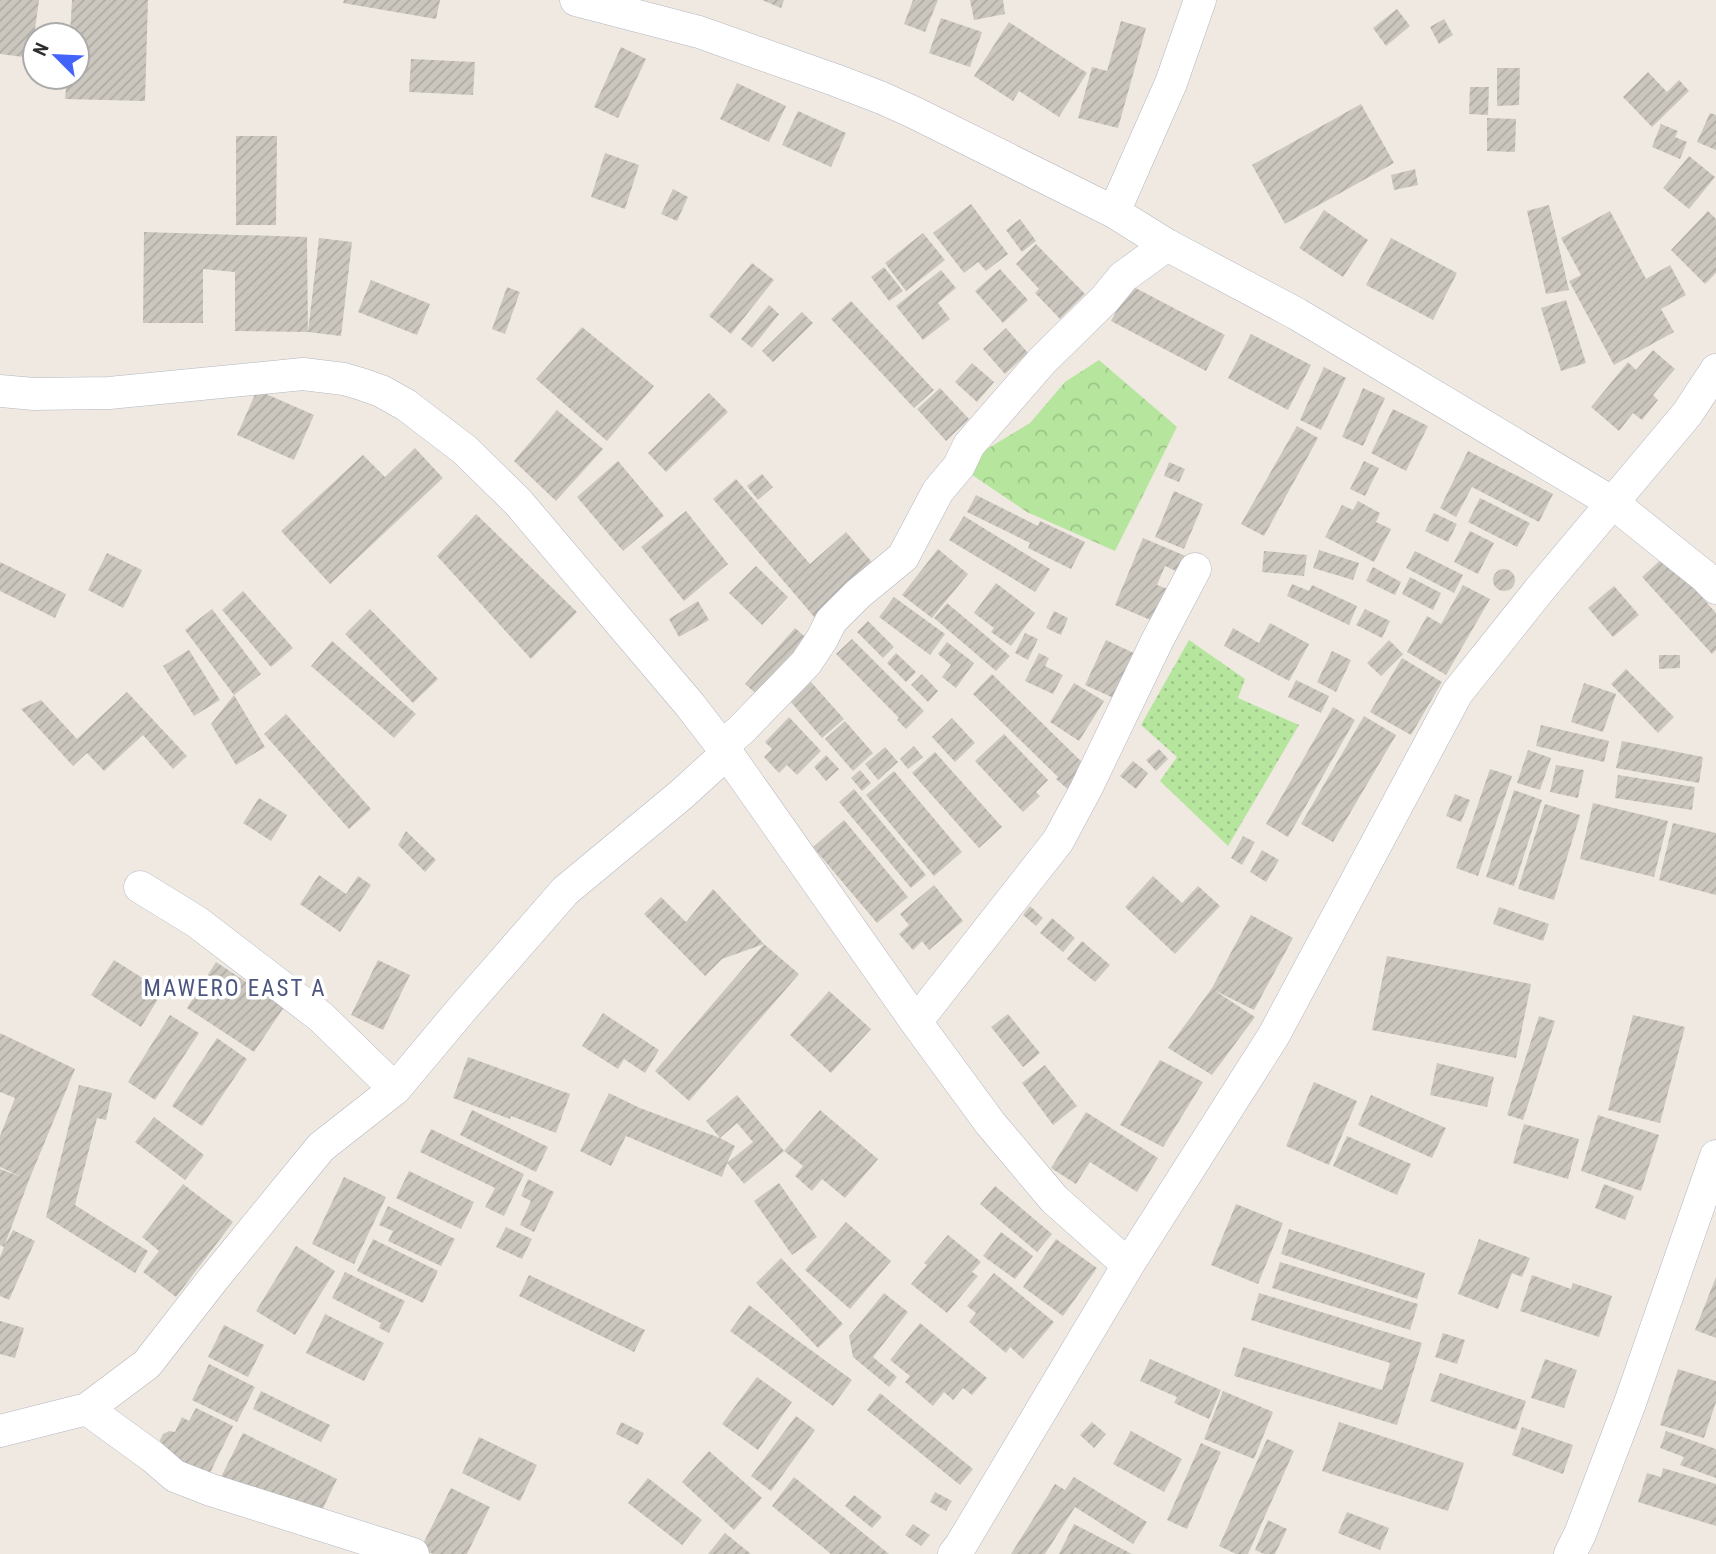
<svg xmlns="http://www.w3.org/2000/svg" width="1716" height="1554" viewBox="0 0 1716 1554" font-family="'Roboto Condensed',sans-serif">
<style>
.grass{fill:url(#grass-dots)}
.park{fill:url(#park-crowns)}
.building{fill:url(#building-hatch)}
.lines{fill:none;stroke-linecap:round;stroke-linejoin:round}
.street-casing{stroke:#b4b7c1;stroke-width:33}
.street{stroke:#fff;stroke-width:32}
.labels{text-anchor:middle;stroke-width:7;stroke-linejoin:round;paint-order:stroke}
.quarter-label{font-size:23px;letter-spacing:2px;fill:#4d5680;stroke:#fff}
</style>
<defs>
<pattern id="grass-dots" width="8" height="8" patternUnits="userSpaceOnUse" patternTransform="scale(1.75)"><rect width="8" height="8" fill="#b6e59e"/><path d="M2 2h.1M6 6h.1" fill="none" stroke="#9dc588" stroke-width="1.8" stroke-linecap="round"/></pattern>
<pattern id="park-crowns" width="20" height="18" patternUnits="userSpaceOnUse" patternTransform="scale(1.75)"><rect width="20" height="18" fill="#b6e59e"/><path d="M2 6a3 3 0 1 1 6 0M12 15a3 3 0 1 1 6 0" fill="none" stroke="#9dc588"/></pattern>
<pattern id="building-hatch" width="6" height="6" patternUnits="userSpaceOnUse" patternTransform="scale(1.75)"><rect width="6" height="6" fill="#cbc7bf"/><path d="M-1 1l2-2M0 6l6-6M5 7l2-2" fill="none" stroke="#afaba4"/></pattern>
</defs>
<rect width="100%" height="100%" fill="#efe9e1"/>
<!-- grass -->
<path class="grass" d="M1189,640L1245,679L1238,698L1299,725L1228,846L1160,781L1177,757L1141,725Z"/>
<!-- park -->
<path class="park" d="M1099,360L1177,427L1115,551L1027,512L959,466L1030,423L1065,382Z"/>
<!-- building -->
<path class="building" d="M0,0H39L31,58L0,54Z
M72,0H148L145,101L65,99L67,77H77V35H70Z
M344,0H440L436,19L343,3Z
M762,0H784L781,8Z
M913,0H938L925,32L904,24Z
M970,0H1003L1005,14L974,20Z
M1397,9L1410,26L1386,46L1373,28Z
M941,18L982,32L970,67L929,53Z
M1444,19L1453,35L1439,44L1430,27Z
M1121,21L1146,28L1118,128L1078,118L1092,67L1107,71Z
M1009,22L1087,73L1059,117L1019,91L1013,101L974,76Z
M621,47L646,59L618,118L594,107Z
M411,59L475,62L473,95L409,92Z
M1497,68H1520L1519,105L1497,106Z
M1648,72L1667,92L1679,80L1689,91L1652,127L1623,97Z
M737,83L786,106L769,142L720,119Z
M1470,87H1489L1488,115L1469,114Z
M1361,104L1394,163L1285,224L1252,165Z
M798,111L846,133L831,167L782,145Z
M1710,113L1716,115V150L1697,142Z
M1487,118L1516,119L1515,152L1487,151Z
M1661,124L1678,131L1675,137L1687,142L1680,159L1652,147Z
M236,136H277L276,225H236Z
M605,153L639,165L625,209L591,197Z
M1689,156L1715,177L1689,209L1663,188Z
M1415,169L1418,185L1394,190L1391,175Z
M673,189L688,197L677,221L661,214Z
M971,204L1008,254L986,271L978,262L964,273L933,233Z
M1549,205L1569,290L1546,294L1527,211Z
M1324,210L1368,240L1343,277L1299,248Z
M1610,211L1646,279L1670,265L1686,295L1661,309L1674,332L1614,365L1569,281L1581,275L1561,238Z
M1708,211L1716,219V273L1705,284L1671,250Z
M1020,219L1036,241L1022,252L1006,230Z
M144,232L307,237L308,332L319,238L352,242L341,336L308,332L235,331V272L203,269V323H143Z
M923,233L945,260L906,291L885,263Z
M1391,238L1457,273L1433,320L1366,285Z
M1036,244L1085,294L1060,319L1035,293L1039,289L1016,264Z
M752,263L774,280L731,334L709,316Z
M884,267L903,291L889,301L871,277Z
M1000,269L1028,300L1003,323L975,291Z
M941,270L956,288L938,303L950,319L923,340L896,306Z
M371,280L430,304L417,335L358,312Z
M1130,285L1225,335L1206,371L1111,321Z
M507,287L520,292L505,334L492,329Z
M1566,300L1586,363L1561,371L1541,308Z
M851,301L934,390L914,408L831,319Z
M769,305L779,314L752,348L741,339Z
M802,312L813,323L773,362L762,351Z
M582,327L654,386L607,441L536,379Z
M1006,328L1028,353L1005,374L983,349Z
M1251,334L1311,365L1288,410L1228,378Z
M1653,350L1675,369L1653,395L1658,400L1642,420L1633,413L1619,431L1591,407L1628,362L1636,370Z
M972,363L994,382L977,402L955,382Z
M1324,367L1346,378L1321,430L1300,420Z
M940,388L969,419L946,441L917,409Z
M1363,388L1385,398L1363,446L1342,437Z
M257,390L314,415L294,460L237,435Z
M709,393L728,412L666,472L648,453Z
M1393,409L1428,426L1406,471L1371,453Z
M557,410L603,449L556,501L514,461Z
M1297,426L1318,438L1264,536L1241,524Z
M415,448L443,478L330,584L281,531L363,455L385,477Z
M1468,451L1553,494L1539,522L1472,487L1456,517L1440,508Z
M618,461L664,516L623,551L577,497Z
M1364,461L1379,468L1365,496L1350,489Z
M1169,462L1185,469L1179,482L1164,476Z
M762,474L773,487L758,500L747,486Z
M736,479L810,564L846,532L876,567L816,619L713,499Z
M1174,491L1203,504L1184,549L1155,537Z
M976,495L1038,526L1040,521L1085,542L1071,569L1028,548L1030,543L967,512Z
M1480,498L1530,523L1517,547L1468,522Z
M1358,501L1380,513L1376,522L1391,529L1374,562L1325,537L1342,505L1353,510Z
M686,511L728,564L684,601L641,547Z
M1434,513L1457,524L1448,542L1425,531Z
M476,514L577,612L531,659L437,556Z
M964,516L1050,569L1035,592L949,540Z
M1470,531L1494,543L1478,574L1454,562Z
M1143,538L1188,557L1180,573L1165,566L1157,585L1173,591L1160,624L1115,605Z
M938,549L968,574L932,618L902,595Z
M1319,550L1359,563L1353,580L1313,568Z
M1264,551L1307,555L1304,576L1262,572Z
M1415,551L1463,575L1454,593L1406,568Z
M107,553L142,570L123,608L88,590Z
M1665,556L1716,613V650L1712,654L1642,577Z
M0,562L66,594L55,618L0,591Z
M756,566L788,597L762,625L729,593Z
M1373,567L1401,582L1395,595L1366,581Z
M1493 580a11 11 0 1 1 22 0a11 11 0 1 1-22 0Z
M1410,577L1441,593L1433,610L1402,594Z
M996,583L1035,613L1011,646L991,632L994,628L974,613Z
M1292,584L1309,591L1312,585L1357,606L1349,625L1287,596Z
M1463,585L1490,599L1446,675L1407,652L1427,616L1441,624Z
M1614,586L1639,615L1613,637L1588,608Z
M243,591L293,648L271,667L222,610Z
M894,597L945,634L930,655L879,617Z
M698,601L709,620L679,637L669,619Z
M947,603L1010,656L996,671L934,618Z
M212,609L261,674L234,695L185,630Z
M370,609L438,679L413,703L345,634Z
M1365,609L1390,621L1382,638L1356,625Z
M1054,611L1068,618L1061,635L1046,628Z
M868,621L894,647L883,658L857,632Z
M1270,623L1309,644L1289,681L1224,646L1233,628L1259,643Z
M795,628L811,642L761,698L745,684Z
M1025,633L1038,639L1028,660L1015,653Z
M852,639L924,711L906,729L897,720L899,718L836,654Z
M1106,640L1138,655L1120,701L1085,685Z
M1389,640L1403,654L1381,676L1367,663Z
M332,641L416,714L394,738L311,666Z
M947,642L974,663L956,688L942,677L951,665L938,654Z
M189,650L220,700L194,716L163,666Z
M1332,651L1351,660L1336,692L1317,682Z
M896,653L916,672L906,682L887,663Z
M1039,653L1049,658L1045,666L1063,675L1053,694L1025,681Z
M1659,655H1680V668L1659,669Z
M1402,658L1442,682L1411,735L1370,712Z
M1626,669L1674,717L1658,733L1611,684Z
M922,674L938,691L928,702L911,685Z
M992,674L1090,770L1070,791L1056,779L1058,777L973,694Z
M1296,680L1329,696L1321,713L1288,697Z
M811,682L844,719L822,738L790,701Z
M1074,683L1104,701L1079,741L1050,722Z
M1584,683L1616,694L1603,732L1571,722Z
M127,692L187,756L173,769L143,735L104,771L87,753L73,766L21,709L41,700L77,739Z
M234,695L265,747L236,765L211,724Z
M1333,707L1355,720L1288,837L1266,824Z
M286,714L371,809L349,829L264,734Z
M1364,716L1396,735L1333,842L1301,824Z
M789,717L821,751L797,775L787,765L779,773L764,757L772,749L765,742Z
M952,718L975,743L955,762L932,737Z
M845,721L873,753L853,771L825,739Z
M1541,725L1609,741L1604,762L1536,746Z
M1004,734L1048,780L1036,792L1040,796L1023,812L975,761Z
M1622,741L1703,757L1699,783L1616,768Z
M914,746L923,757L908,769L900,759Z
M885,747L898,762L878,780L865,764Z
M1159,749L1168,759L1156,771L1146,760Z
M1528,750L1551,758L1540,790L1517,783Z
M935,752L1002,827L979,848L912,773Z
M826,755L839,769L826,781L814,767Z
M1133,761L1148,773L1136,789L1120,776Z
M1556,765L1584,770L1578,798L1550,792Z
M1490,769L1512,776L1478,876L1456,868Z
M860,770L871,783L862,791L851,778Z
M894,771L962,852L934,876L866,795Z
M1618,775L1695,787L1692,810L1615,798Z
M854,789L926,875L911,888L839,802Z
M1514,790L1542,800L1514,886L1486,877Z
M1455,794L1470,800L1461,822L1446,816Z
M259,798L287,815L271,841L243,823Z
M1593,803L1668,821L1654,877L1580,859Z
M1545,804L1580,815L1554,900L1518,889Z
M844,820L908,897L877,923L813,847Z
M1673,823L1716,833V895L1659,880Z
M406,831L436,860L425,872L398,845Z
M1243,836L1255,842L1242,865L1231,858Z
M1262,850L1279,860L1266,882L1250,872Z
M319,875L346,894L358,876L371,885L340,932L300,904Z
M1153,876L1182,903L1198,886L1220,906L1175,954L1125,907Z
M934,885L963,921L929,950L922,941L913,950L899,934L909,925L900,914Z
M713,889L764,944L722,959L705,976L644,914L661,897L686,922Z
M1030,906L1043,918L1036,926L1023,915Z
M1499,907L1549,924L1543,941L1493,924Z
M1251,915L1293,938L1254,1010L1214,990L1255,1017L1212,1075L1168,1048L1212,988Z
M1052,918L1075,938L1063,952L1040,933Z
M1082,941L1110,965L1095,982L1067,959Z
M764,944L799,974L689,1101L655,1071Z
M1387,956L1531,984L1516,1058L1372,1030Z
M114,960L163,991L141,1027L91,995Z
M378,960L410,975L383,1030L351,1015Z
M216,962L284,1007L254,1052L187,1008Z
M829,991L871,1029L831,1073L790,1035Z
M603,1013L659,1050L645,1073L624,1059L618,1069L582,1046Z
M1008,1014L1040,1053L1023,1067L991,1027Z
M170,1015L199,1033L155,1100L128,1082Z
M1633,1015L1685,1027L1660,1123L1608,1110Z
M1539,1016L1555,1021L1523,1120L1507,1115Z
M0,1033L75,1069L29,1180L4,1247L13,1230L35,1241L9,1300L0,1296V1257L4,1247L0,1245V1169L22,1177L0,1167V1136L15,1098L0,1092Z
M217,1038L247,1059L202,1126L172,1106Z
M468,1057L570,1094L556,1133L511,1116L510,1119L453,1098Z
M1160,1060L1203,1082L1163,1147L1120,1125Z
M1437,1063L1494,1077L1487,1107L1430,1095Z
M1045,1065L1077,1106L1053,1125L1022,1083Z
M1314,1082L1357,1101L1329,1165L1286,1146Z
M79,1085L112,1093L106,1120L97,1118L75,1205L148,1251L135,1273L46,1217Z
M609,1093L640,1108L720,1138L735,1146L727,1163L753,1142L737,1123L720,1138L706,1121L737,1095L784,1151L744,1184L727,1163L722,1177L626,1136L611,1166L580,1151Z
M1371,1095L1446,1128L1432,1158L1358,1125Z
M472,1110L548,1147L536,1172L460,1135Z
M820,1110L878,1159L845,1198L822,1179L812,1191L795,1176L803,1166L784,1151Z
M1086,1112L1158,1158L1137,1192L1090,1162L1076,1184L1051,1168Z
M1598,1115L1659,1135L1641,1191L1581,1171Z
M154,1117L204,1155L185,1180L135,1142Z
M1524,1124L1579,1139L1568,1179L1513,1163Z
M431,1129L524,1174L504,1216L485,1207L495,1188L420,1152Z
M1347,1136L1411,1164L1397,1195L1333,1166Z
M409,1171L474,1202L461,1229L396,1198Z
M344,1177L386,1197L354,1264L312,1244Z
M528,1179L554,1192L534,1232L520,1225L531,1201L521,1196Z
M779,1183L817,1237L792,1255L754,1201Z
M183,1184L233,1222L176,1297L143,1272L159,1251L142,1237Z
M1604,1184L1634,1196L1625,1220L1595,1208Z
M995,1186L1052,1234L1037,1252L980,1204Z
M1236,1204L1283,1223L1258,1284L1211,1265Z
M388,1206L455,1239L441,1266L388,1241L393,1231L379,1225Z
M846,1222L891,1261L850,1309L805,1270Z
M506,1227L532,1239L522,1259L496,1247Z
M1289,1229L1425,1273L1417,1299L1281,1254Z
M1001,1232L1033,1256L1015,1279L983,1256Z
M948,1235L981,1262L972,1272L978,1276L947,1313L911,1284L927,1265L924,1263Z
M373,1239L438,1271L423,1303L357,1271Z
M1056,1239L1097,1268L1063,1316L1023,1287Z
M1479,1239L1530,1258L1522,1277L1512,1273L1498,1309L1458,1294Z
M296,1246L335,1271L295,1335L256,1311Z
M781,1258L843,1324L818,1348L756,1283Z
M1280,1262L1418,1304L1410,1330L1272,1288Z
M345,1272L405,1301L389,1333L379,1328L381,1323L332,1298Z
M994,1273L1054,1322L1023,1359L1010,1347L1006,1353L969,1322L976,1313L967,1306Z
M529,1275L645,1330L634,1352L519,1296Z
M1532,1275L1571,1289L1573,1283L1612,1296L1599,1337L1520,1311Z
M1716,1277V1338L1695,1330Z
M884,1293L908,1312L873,1357L897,1377L889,1387L853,1357L849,1336Z
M1259,1293L1422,1343L1397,1425L1234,1376L1243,1347L1382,1390L1390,1363L1251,1320Z
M749,1305L852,1380L833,1406L730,1331Z
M325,1314L384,1343L364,1381L306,1353Z
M0,1321L24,1328L15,1358L0,1354Z
M920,1323L987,1378L972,1395L963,1388L953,1400L944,1392L933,1406L905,1382L910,1376L890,1360Z
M224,1325L264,1345L248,1377L208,1357Z
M1443,1333L1465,1340L1457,1364L1435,1357Z
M1150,1359L1221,1390L1209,1419L1174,1403L1177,1397L1140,1381Z
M1545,1359L1577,1370L1564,1408L1531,1398Z
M209,1364L255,1387L237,1422L192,1400Z
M1678,1369L1716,1381V1402L1704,1438L1660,1425Z
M1440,1373L1526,1401L1516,1430L1430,1401Z
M757,1377L792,1402L758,1450L722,1424Z
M261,1391L330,1425L321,1442L253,1409Z
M1223,1391L1273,1412L1254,1459L1204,1439Z
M880,1393L973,1469L960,1485L867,1410Z
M196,1408L233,1426L204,1485L161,1447L160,1440L163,1434L169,1431L175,1432L182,1417L189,1421Z
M796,1416L815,1430L771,1491L751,1476Z
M621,1422L644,1433L638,1445L616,1434Z
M1092,1422L1106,1434L1094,1448L1080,1435Z
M1339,1422L1464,1463L1448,1511L1322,1471Z
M1522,1427L1573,1445L1563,1474L1512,1455Z
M1131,1431L1182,1459L1164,1492L1113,1464Z
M1666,1431L1716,1449V1478L1680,1465L1684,1457L1660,1448Z
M243,1433L337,1479L316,1523L221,1477Z
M479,1437L537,1465L520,1501L462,1473Z
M1267,1439L1294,1451L1248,1554H1236L1219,1546Z
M1201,1443L1221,1452L1187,1529L1167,1520Z
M709,1451L762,1498L734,1530L682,1482Z
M1663,1468L1716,1484V1526L1638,1502L1647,1473L1661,1477Z
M794,1477L889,1554H831L772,1506Z
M1074,1477L1147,1522L1133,1544L1075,1507L1045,1554H1011L1055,1484L1065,1490Z
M648,1478L702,1520L682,1545L628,1503Z
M451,1488L490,1507L467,1554H433L421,1548Z
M935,1492L952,1501L946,1511L930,1502Z
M854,1495L882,1517L872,1528L845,1506Z
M1347,1512L1389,1528L1380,1550L1338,1533Z
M1268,1520L1287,1529L1275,1554H1264L1255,1550Z
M913,1524L930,1535L921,1546L905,1535Z
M1074,1524L1132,1554H1059Z
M725,1533L751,1554H708Z"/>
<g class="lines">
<!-- street casing -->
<g class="street-casing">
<path id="street" d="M576,0L699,32L835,80L882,98L915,113L1114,212L1167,245L1297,314L1613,503L1704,576L1716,588
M1114,212L1171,83L1200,0
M0,391L34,394L109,393L303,374L344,379L361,384L381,391L406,405L465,450L518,502L690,705L727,753L916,1022L990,1123L1054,1199L1128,1265
M722,746L741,730L806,663L822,639L831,621L858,594L903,557L938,491L959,466L969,445L1042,361L1105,299L1123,277L1167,245
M140,887L197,922L321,1017L395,1089
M916,1022L1058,841L1086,789L1157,641L1195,569
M87,1409L153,1457L175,1476L211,1490L413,1554
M0,1431L87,1409L147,1364L214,1278L321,1147L395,1089L462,1009L565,891L682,794L727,753
M954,1554L961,1545L1128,1265L1274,1035L1457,693L1540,589L1687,414L1716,370
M1570,1554L1580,1534L1630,1403L1716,1156"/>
</g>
<!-- street -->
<use href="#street" class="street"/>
</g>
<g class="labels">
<!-- quarter labels -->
<g class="quarter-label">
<text x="235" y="996">MAWERO EAST A</text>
</g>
</g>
<!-- north arrow -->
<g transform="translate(56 56) rotate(294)"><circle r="33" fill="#ffffff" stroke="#ababab" stroke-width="2"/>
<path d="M0-5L12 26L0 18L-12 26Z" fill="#4264fb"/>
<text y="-10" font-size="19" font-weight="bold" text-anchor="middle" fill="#2e2e2e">N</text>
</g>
</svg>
